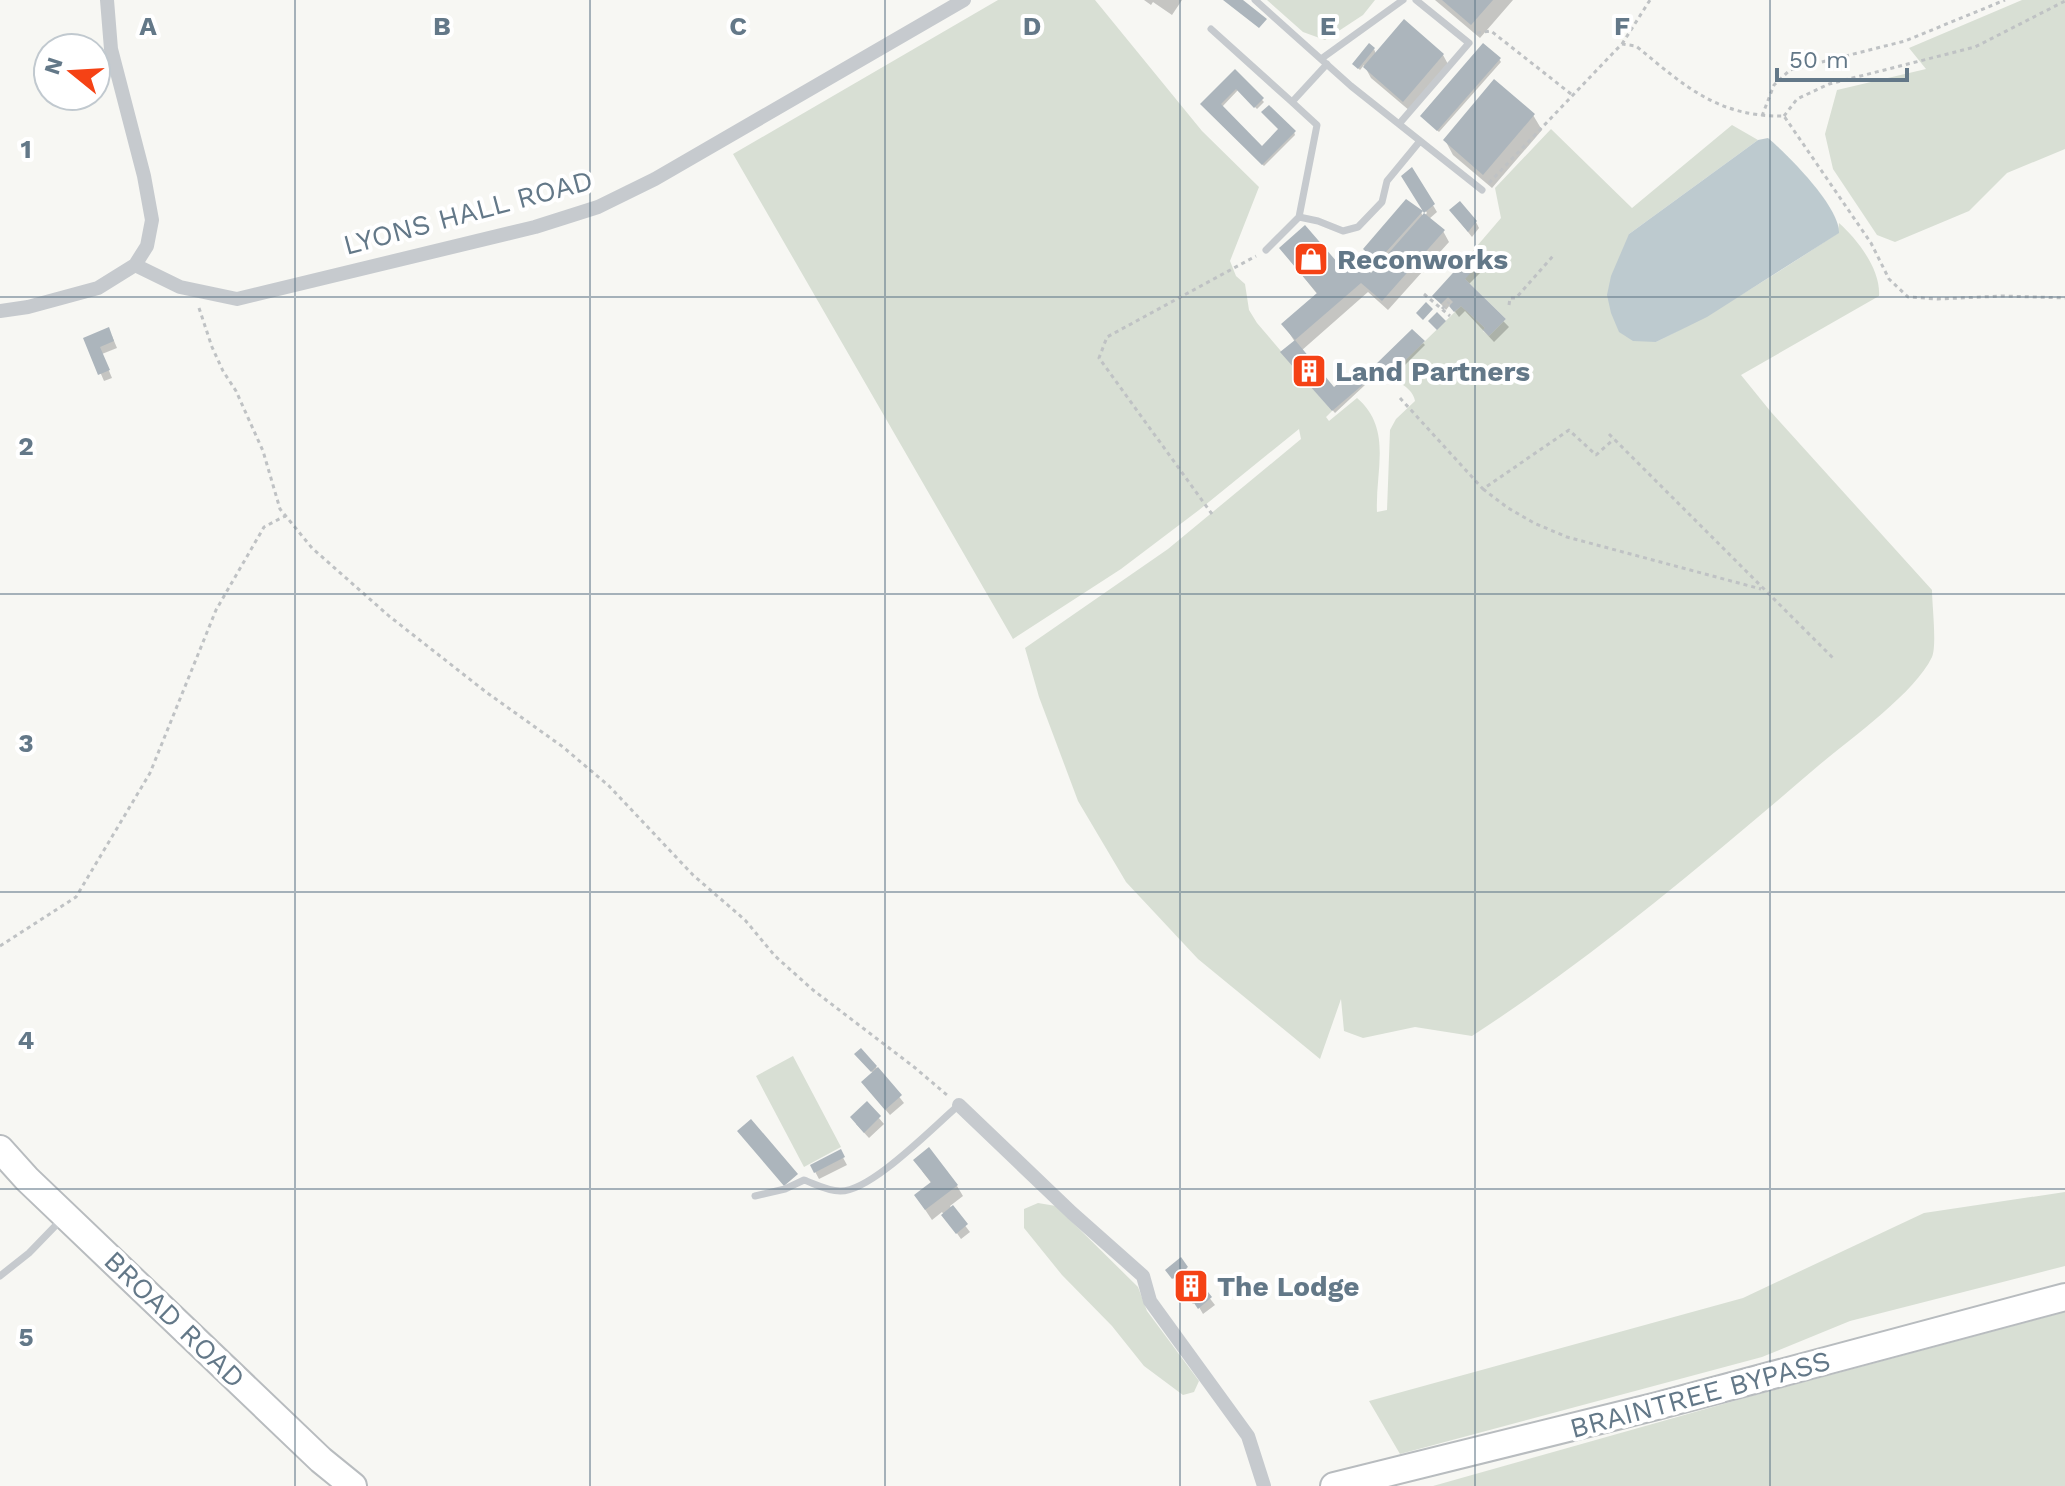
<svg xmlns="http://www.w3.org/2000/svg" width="2065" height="1486" viewBox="0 0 2065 1486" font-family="'Work Sans',sans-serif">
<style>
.green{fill:#d8dfd4}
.water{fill:#bdcacf}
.shadow{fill:#0003}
.building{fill:#acb5bc}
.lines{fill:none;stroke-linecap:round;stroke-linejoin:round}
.highway-casing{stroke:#b8bcbf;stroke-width:30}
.path{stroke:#bfc2c4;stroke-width:3;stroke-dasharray:4 4;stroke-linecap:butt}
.lane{stroke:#c6cace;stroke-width:7}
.street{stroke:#c6cace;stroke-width:14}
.highway{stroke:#fff;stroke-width:26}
.grid{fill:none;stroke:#637888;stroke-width:2;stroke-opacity:0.55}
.labels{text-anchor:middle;stroke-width:8;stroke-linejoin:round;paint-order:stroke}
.street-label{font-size:28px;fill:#637888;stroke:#fff}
.poi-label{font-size:28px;font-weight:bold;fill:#637888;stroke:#fff;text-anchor:start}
.grid-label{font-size:26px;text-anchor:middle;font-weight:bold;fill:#637888;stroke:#fff;stroke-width:8;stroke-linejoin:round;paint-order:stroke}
</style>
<rect width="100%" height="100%" fill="#f7f7f3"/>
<!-- green -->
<path class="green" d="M998,0H1095L1202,131L1259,187L1230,261L1236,276L1245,284L1249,310L1257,323L1332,411L1326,417L1329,421L1357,398C1393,429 1375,471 1377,512L1387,510L1390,430L1396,419L1415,401C1414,393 1405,384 1397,383L1393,385L1386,379L1461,306L1485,328L1483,331L1489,336L1506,319L1465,279L1471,253L1501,218L1495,188L1551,129L1632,208L1732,125L1758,140L1629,234L1656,342C1719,311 1779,272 1838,233L1839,223C1858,240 1881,270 1879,296L1741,375L1771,412L1932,590C1932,605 1937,645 1932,657C1915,693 1850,739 1818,766C1707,861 1595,956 1472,1036L1415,1027L1363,1038L1344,1031L1341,999L1320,1059L1198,959L1126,882L1078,801L1039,697L1025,648L1168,549L1301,439L1299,429L1199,510L1121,569L1013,639L733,154Z
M1267,0H1375L1363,15L1325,40L1303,32Z
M2022,0H2065V149L2007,173L1969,211L1895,242L1877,235L1833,169L1825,134L1837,90L1926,69L1909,48Z
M793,1056L841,1147L804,1167L756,1076Z
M2065,1192V1266L1850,1321L1762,1357L1400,1454L1369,1401L1743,1298L1924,1213Z
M1038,1203L1056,1206L1138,1287L1147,1311L1199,1381L1194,1392L1183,1395L1144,1366L1112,1326L1062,1275L1024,1228V1209Z
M2065,1312V1486H1433L1748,1397Z"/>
<!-- water -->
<path class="water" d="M1768,138C1788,155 1840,207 1839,233L1707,317L1656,342L1633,341L1619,332L1611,313L1607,295L1611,276L1629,234L1758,140Z"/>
<!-- shadow -->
<path class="shadow" d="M1144,0H1182L1172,15L1153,2L1151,5Z
M1435,0H1513L1480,38Z
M1404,22L1443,55L1449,66L1410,111L1371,78L1364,65L1360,70L1356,66L1374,49L1376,54Z
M1499,59L1501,62L1439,132L1424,118Z
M1235,72L1264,102L1257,109L1238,90L1221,108L1262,148L1294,132L1295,135L1264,166L1204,107Z
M1533,115L1542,130L1492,188L1453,155L1445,140Z
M1412,170L1437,212L1429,219L1443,231L1449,242L1388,310L1368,292L1301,351L1334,390L1364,383L1365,385L1335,413L1284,355L1295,342L1284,325L1318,295L1281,249L1344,273L1371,276L1379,266L1365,249L1421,212L1423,217L1427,213L1404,176Z
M1456,217L1476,222L1479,228L1472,237Z
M1479,263L1483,270L1468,285L1509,327L1494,342L1465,311L1459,317L1450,305L1446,310L1434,296Z
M112,336L117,348L102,354L112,378L104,381L86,339Z
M1423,343L1425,345L1389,381L1378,369Z
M858,1057L876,1067L904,1103L890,1115L868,1089L874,1074Z
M867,1104L884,1124L869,1138L856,1124Z
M840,1152L847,1165L819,1179L812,1166Z
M922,1171L957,1186L963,1196L950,1206L970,1232L961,1239L942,1212L932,1220L916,1196L932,1184Z
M1180,1260L1215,1305L1203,1314L1196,1302L1193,1304L1167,1270Z"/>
<!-- building -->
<path class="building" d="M1223,0H1243L1267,19L1259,28Z
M1442,0H1493L1471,25Z
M1404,19L1444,54L1403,102L1363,67Z
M1369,43L1375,48L1358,69L1352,64Z
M1483,43L1501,58L1437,131L1420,116Z
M1235,69L1264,98L1254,108L1236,89L1221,104L1262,146L1278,129L1261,112L1269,105L1296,131L1262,165L1200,104Z
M1494,79L1535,114L1483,175L1443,140Z
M1412,167L1435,204L1424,213L1401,176Z
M1406,199L1423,211L1377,262L1363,249Z
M1460,201L1477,221L1468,232L1449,210Z
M1424,213L1445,230L1382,301L1361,283L1295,340L1281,324L1317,293L1279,248L1305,225L1344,270L1358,258L1371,273Z
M1471,253L1481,262L1465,279L1506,319L1489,336L1483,330L1485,328L1461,306L1454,312L1449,306L1453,302L1448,297L1441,304L1432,296Z
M1426,302L1433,309L1423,320L1416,313Z
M1437,312L1446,321L1437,330L1428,321Z
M109,327L114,341L100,347L110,370L98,375L83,338Z
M1412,329L1425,341L1386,379L1374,366Z
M1295,340L1334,387L1355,369L1366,382L1332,411L1280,352Z
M861,1048L877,1066L871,1072L854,1054Z
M878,1067L902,1095L885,1110L861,1082Z
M867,1101L881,1116L864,1133L850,1117Z
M751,1119L798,1174L784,1186L737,1131Z
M929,1147L958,1185L925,1210L914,1195L931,1182L913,1160Z
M841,1149L845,1157L814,1173L810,1165Z
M953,1205L968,1224L956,1234L941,1215Z
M1181,1257L1188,1267L1172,1279L1165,1270Z
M1190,1269L1212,1297L1198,1309L1190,1297L1188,1299L1183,1294L1186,1291L1175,1281Z"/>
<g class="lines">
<!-- highway casing -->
<g class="highway-casing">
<path id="highway" d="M0,1149L27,1179L321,1460L353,1486
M1334,1486L1657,1406L2065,1297"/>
</g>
<!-- path -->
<path class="path" d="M1477,33L1491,31L1571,94
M1622,44L1650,0
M1762,116L1774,85L1790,70L1905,41L2005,0
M1784,116L1797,99L1829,84L1975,47L2065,1
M1489,183L1615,51L1622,44L1636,46C1685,86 1717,117 1784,116L1871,243L1889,279L1908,297L1938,299L2003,296L2065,298
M1424,294L1450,316
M1509,305L1510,298H1516L1553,256
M199,308L212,347L223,371L236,391L263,451L280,509L312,548L389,616L486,692L563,747L609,786L693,875L745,920L775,956L813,990L914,1067L947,1095
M1442,309L1449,302
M1400,398L1483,489L1569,430L1596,455L1614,439
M1609,434L1834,659
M1483,489L1508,508L1534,523L1567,537L1761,589
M1212,514L1099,358L1107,337L1256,256
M0,946L76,897L150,773L216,610L264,527L285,516"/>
<!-- lane -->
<path class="lane" d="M1255,0L1351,86L1482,190
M1211,29L1292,102L1327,64
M1321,59L1403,0
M1292,102L1317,125L1299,217L1318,221L1343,231L1358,227L1382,202L1387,181L1420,141
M1399,124L1469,43L1416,0
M1266,250L1299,217
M755,1196L785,1189L804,1180C815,1184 827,1191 840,1191C871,1192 934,1126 959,1105
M0,1276L29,1253L61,1220"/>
<!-- street -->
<path class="street" d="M135,265L180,287L237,299L535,227L598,207L655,179L964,0
M0,311L28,307L98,288L135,265L147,246L152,220L144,176L111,49L107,0
M959,1105L1072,1213L1143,1276L1150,1301L1248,1436L1264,1486"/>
<!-- highway -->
<use href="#highway" class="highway"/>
</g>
<!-- grid -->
<path class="grid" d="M295,0V1486M590,0V1486M885,0V1486M1180,0V1486M1475,0V1486M1770,0V1486M0,297H2065M0,594H2065M0,892H2065M0,1189H2065"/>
<!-- icons -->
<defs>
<g id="shop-square" transform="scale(1.8)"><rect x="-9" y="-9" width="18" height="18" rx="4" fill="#f54215" stroke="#fff"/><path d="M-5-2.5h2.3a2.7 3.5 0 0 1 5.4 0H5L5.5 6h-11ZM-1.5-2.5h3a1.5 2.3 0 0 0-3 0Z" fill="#fff"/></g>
<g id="building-square" transform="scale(1.8)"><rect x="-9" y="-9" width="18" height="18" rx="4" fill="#f54215" stroke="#fff"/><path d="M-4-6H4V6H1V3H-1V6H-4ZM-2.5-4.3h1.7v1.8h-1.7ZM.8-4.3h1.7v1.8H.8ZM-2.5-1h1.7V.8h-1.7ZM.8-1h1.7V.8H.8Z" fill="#fff"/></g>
</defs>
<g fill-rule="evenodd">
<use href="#shop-square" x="1311" y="259"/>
<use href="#building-square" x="1309" y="371"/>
<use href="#building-square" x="1191" y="1286"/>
</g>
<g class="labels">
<!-- street labels -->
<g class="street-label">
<text transform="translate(468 212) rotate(-15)" y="10">LYONS HALL ROAD</text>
<text transform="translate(175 1319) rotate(44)" y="10">BROAD ROAD</text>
<text transform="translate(1700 1394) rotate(-15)" y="10">BRAINTREE BYPASS</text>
</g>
<!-- poi labels -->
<g class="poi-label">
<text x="1337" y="269">Reconworks</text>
<text x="1335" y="381">Land Partners</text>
<text x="1217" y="1296">The Lodge</text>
</g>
</g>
<g class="grid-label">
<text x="148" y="35">A</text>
<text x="442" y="35">B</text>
<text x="738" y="35">C</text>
<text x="1032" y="35">D</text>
<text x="1328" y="35">E</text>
<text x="1622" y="35">F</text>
<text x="26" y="158">1</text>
<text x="26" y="455">2</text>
<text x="26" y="752">3</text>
<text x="26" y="1049">4</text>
<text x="26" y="1346">5</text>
</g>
<!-- north arrow -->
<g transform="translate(72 72) rotate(288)"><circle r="38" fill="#ffffff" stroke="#c1c9cf" stroke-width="2"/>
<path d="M0-6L14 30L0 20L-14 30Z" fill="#f54215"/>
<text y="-12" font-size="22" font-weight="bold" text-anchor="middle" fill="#637888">N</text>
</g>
<!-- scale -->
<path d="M1777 68v12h130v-12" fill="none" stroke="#637888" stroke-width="4"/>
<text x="1789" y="68" font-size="24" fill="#637888" stroke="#ffffff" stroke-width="6" paint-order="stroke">50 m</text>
</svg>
